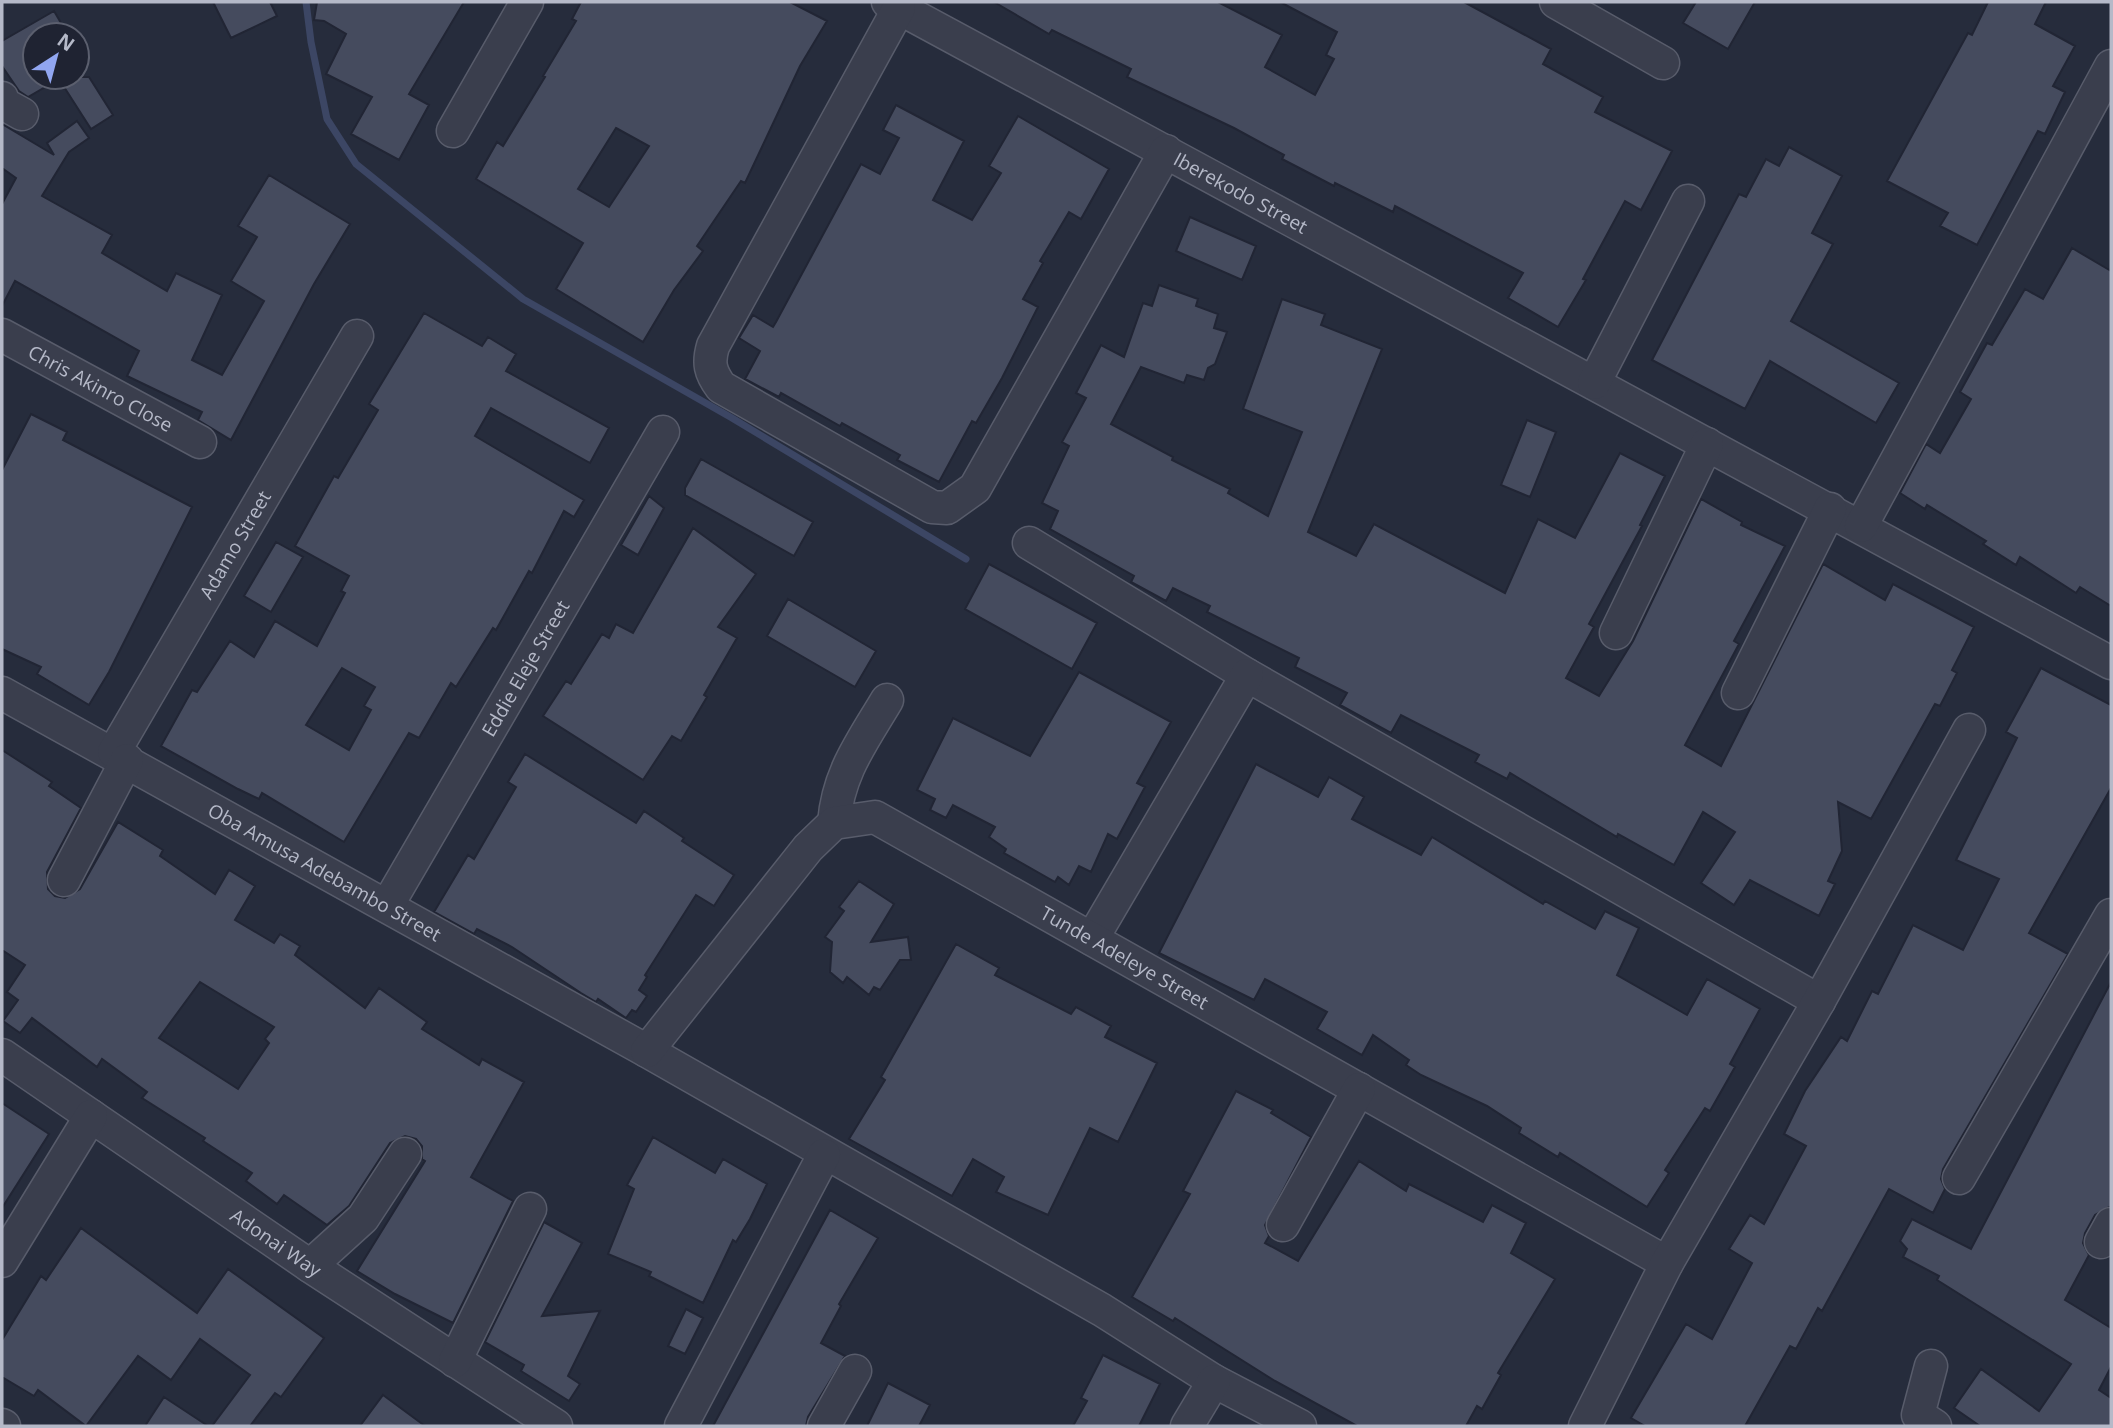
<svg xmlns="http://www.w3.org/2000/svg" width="2113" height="1428" viewBox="0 0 2113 1428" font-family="'Open Sans',sans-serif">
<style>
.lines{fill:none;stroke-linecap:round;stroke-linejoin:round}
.stream{stroke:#3c4664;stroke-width:7}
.building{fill:#454b5e;stroke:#212534;stroke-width:2;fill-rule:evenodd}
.minor-casing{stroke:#585c6b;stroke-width:35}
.minor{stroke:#3a3e4d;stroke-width:32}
.labels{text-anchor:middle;stroke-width:5;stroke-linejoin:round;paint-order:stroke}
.street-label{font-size:19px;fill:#b5b9c8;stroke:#1f2332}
</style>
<rect width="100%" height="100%" fill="#262c3c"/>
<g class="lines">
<!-- stream -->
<path class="stream" d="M306,2L311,42L327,119L356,164L523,299L732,418L966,559"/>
</g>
<!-- building -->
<path class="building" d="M213,2H270L277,16L231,38Z
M317,2H464L409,94L429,105L399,160L351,134L372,97L326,74L346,34L324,21L314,20Z
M581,2H790L827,21L800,66L745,183L741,181L697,246L703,251L674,290L643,342L556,289L583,243L476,179L497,142L503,146L545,77L543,76L576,21L572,19ZM616,128L649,146L609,207L578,189Z
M994,2H1218L1282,35L1265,67L1315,95L1334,59L1326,55L1337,32L1280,2H1464L1551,49L1543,64L1603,97L1595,112L1672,151L1641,210L1625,201L1583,279L1586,280L1558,327L1508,298L1523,273L1395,206L1393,212L1335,183L1334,186L1282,159L1284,155L1234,128L1127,77L1131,69L1052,30L1049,34Z
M1696,2H1755L1728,49L1683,23Z
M1988,2H2046L2035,24L2075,46L2053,86L2065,92L2045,134L2038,131L1977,245L1940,226L1948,213L1887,181L1968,33L1972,35Z
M54,11L68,35H35V77H89L113,115L91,129L59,79L28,97L19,91L2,66V41Z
M896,105L964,141L933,200L972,220L1001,173L989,166L1018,116L1109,169L1081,219L1069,212L1040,261L1043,263L1023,299L1038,307L1002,378L976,423L972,421L939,482L897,460L900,455L842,423L840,426L781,393L779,397L745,379L760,351L739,338L753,315L773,327L776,322L861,164L880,174L899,138L883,130Z
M77,121L89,138L69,152L42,196L112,235L102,253L167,291L176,273L222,295L192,360L222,375L264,301L231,281L257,237L238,226L269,175L350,224L314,284L231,440L198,420L202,412L127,376L139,351L15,281L2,306V204L16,178L2,168V124L54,155L47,143Z
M1789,147L1842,176L1812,233L1833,244L1791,321L1899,383L1876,423L1770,361L1745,409L1652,360L1739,194L1746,197L1766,159L1779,166Z
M1190,217L1256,246L1242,280L1176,251Z
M2072,248L2111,271V606L2080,587L2076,593L2020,557L2016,565L1983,544L1986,541L1927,505L1925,509L1900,493L1926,444L1940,453L1971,399L1960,392L1987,343L1992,345L2025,289L2043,299Z
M1159,285L1198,299L1196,306L1218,314L1214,328L1227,332L1215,364L1208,368L1204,380L1187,375L1184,383L1141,367L1111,424L1173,457L1172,460L1230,489L1228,493L1268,516L1302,432L1243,409L1282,299L1325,314L1321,325L1382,349L1308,532L1356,556L1374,524L1505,593L1538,519L1575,538L1620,453L1665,476L1640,525L1642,526L1589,624L1594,627L1566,678L1599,696L1633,641L1701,499L1742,522L1741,525L1785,546L1734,641L1739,644L1685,745L1721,766L1823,564L1885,600L1893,584L1974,627L1952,670L1957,673L1940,706L1935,704L1871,819L1838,802L1842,851L1828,881L1835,884L1819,916L1750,880L1734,905L1701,883L1735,832L1703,812L1674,865L1618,834L1617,837L1510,773L1507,779L1475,762L1479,755L1401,715L1391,733L1340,705L1347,693L1295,667L1299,658L1207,612L1210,606L1173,588L1166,601L1131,582L1134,576L1050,529L1058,511L1042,503L1069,446L1062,442L1086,398L1076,393L1101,345L1124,357L1143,303L1152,306Z
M424,313L482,346L488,337L516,354L506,371L609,428L590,463L491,408L475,436L584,500L574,517L564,511L532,573L529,571L496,630L493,628L456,687L451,683L419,738L409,733L344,842L262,793L259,799L238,789L161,746L192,690L197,692L230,641L254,657L275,621L317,646L345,593L341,591L349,576L295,546L334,476L338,478L378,410L369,404ZM342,668L375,687L364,706L371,710L349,750L306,725Z
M31,414L67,432L63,440L192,507L109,672L89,705L37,674L41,667L2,649V470Z
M1527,420L1556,432L1530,497L1501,485Z
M701,459L813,522L794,556L685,495V488Z
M649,496L664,508L638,555L621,545Z
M693,528L756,574L718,627L737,638L704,695L707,697L681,741L672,736L643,780L543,716L566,681L571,684L602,634L609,638L616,624L633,633Z
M276,542L303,557L271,612L244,596Z
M989,564L1097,623L1072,669L965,609Z
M788,599L876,651L855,687L767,636Z
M2041,668L2111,705V788L2029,933L2068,954L1943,1169L1941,1179L1945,1189L1933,1213L1889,1189L1822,1311L1818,1308L1796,1349L1790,1346L1745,1426H1645L1631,1418L1686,1324L1712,1339L1752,1263L1729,1249L1750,1215L1764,1224L1806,1146L1784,1134L1805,1091L1841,1037L1847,1041L1872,991L1878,994L1913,925L1963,950L1999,879L1956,860L2017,738L2006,732Z
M1079,672L1171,722L1137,783L1145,787L1117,839L1108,834L1091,872L1079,866L1069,885L1058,877L1055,882L1004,853L1006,849L989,837L995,827L953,805L946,818L930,810L935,799L917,790L953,718L1030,756Z
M2,750L52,782L49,786L81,808L47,872L48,889L55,896L65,898L80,889L118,822L163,850L160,856L215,894L229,870L255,886L235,920L274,943L280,934L300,946L295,955L365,1008L379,988L427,1022L422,1029L479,1065L482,1059L524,1082L471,1177L513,1201L453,1323L395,1294L357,1271L425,1161L422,1159V1146L416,1139L405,1136L390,1143L349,1206L327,1225L284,1195L277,1204L246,1181L252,1173L203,1141L205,1138L142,1098L147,1092L102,1059L97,1067L32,1018L20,1033L3,1021L18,1000L7,992L25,965L2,950ZM200,982L274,1027L265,1039L269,1043L238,1089L159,1038Z
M525,754L636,823L644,811L684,838L682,841L734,875L714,906L696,895L645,975L647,977L639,990L647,996L636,1012L632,1010L626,1018L598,999L596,1002L581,993L512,947L477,929L474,934L434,912L468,855L474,859L516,787L508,782Z
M1256,764L1318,797L1329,777L1364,797L1352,819L1421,855L1432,837L1543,904L1545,901L1595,929L1605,911L1639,928L1617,975L1687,1015L1707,979L1760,1009L1730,1064L1735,1067L1710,1111L1705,1108L1665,1170L1669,1173L1647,1207L1560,1153L1558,1157L1519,1133L1521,1128L1487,1106L1421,1075L1406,1065L1409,1060L1373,1035L1362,1055L1317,1029L1327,1012L1265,979L1254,1000L1159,953Z
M859,881L894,904L871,942L908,937L911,960H900L880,990L874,987L869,995L847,977L843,983L830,972L832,942L825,937L844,911L839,907Z
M956,944L999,968L995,975L1071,1014L1076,1007L1111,1026L1105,1037L1157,1063L1118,1142L1090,1128L1048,1215L996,1192L1004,1177L973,1159L952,1196L849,1139L885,1080L881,1077Z
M2111,982V1206L2095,1215L2085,1233L2083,1243L2089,1255L2065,1300L2111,1328V1367L2099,1390L2111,1398V1426H1980L1954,1408L1981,1369L2039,1411L2071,1364L1937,1280L1939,1276L1903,1257L1907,1249L1900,1241L1912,1219L1971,1249Z
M1236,1091L1273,1110L1271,1113L1311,1137L1265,1225L1269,1236L1265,1243L1298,1261L1359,1161L1406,1191L1409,1184L1483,1222L1492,1205L1526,1223L1511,1253L1555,1279L1498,1373L1501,1375L1482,1409L1477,1406L1466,1426H1357L1275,1381L1175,1318L1173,1321L1132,1297L1190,1194L1183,1191Z
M2,1103L49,1134L2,1208Z
M653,1137L715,1173L723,1159L767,1184L750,1219L736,1242L733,1240L703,1303L649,1276L651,1272L608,1254L634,1189L627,1185Z
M830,1210L878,1238L839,1304L841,1306L821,1343L845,1356L808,1417L806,1426H713Z
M544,1222L582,1243L542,1316L600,1311L568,1376L580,1384L569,1401L521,1371L524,1365L485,1342Z
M81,1228L197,1313L228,1269L324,1338L281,1397L275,1393L250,1426H212L250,1375L200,1339L171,1380L138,1356L86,1426L38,1390L34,1396L2,1377V1340L41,1276L46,1280Z
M686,1309L703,1318L685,1354L668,1346Z
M1103,1355L1160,1384L1139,1426H1073L1087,1401L1081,1398Z
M888,1383L930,1405L919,1426H867Z
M383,1395L425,1426H360Z
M164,1397L208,1426H145Z"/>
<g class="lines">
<!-- minor casing -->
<g class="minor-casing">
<g id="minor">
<path id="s1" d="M888,2L2111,663"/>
<path d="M1556,2L1663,63"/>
<path d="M899,8L713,346C708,363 710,372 721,387L932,507L947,508L975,488L1166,151"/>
<path d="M2,98L4,104L22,114"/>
<path d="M453,131L527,2"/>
<path id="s2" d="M2,335L200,442"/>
<path d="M1594,383L1688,201"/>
<path d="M1861,526L2111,66"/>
<path d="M1029,543L1247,675L1819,1001"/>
<path d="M1616,633L1707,444"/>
<path id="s3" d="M2,693L647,1051L1102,1310L1214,1381L1300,1426"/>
<path d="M1738,693L1830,509"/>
<path id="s4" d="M114,752L357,336"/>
<path d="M834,823C838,773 862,742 887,700"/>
<path d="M64,880L127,760"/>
<path id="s5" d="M387,906L663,432"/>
<path d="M1092,939L1247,675"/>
<path id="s6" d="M647,1051L808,848L834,823L875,817L1667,1263"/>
<path id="s7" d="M2,1055L310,1266L556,1426"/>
<path d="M1959,1178L2111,915"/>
<path d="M1283,1225L1359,1089"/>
<path d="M2101,1242L2111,1224"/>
<path d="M2,1261L91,1116"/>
<path d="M310,1266L363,1218L405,1154"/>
<path d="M455,1361L530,1209"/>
<path d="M1931,1366L1918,1415L1935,1426"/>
<path d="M2,1425L4,1426"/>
<path d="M681,1426L824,1155"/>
<path d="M824,1426L855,1371"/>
<path d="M1187,1426L1214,1381"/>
<path d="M1585,1426L1667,1263L1819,1001L1969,730"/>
</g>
</g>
<!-- minor -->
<use href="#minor" class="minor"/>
</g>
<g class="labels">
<!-- street labels -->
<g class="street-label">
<text dy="7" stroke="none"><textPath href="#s1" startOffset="401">Iberekodo Street</textPath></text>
<text dy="7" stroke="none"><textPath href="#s2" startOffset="112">Chris Akinro Close</textPath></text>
<text dy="7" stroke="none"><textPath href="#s4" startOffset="240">Adamo Street</textPath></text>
<text dy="7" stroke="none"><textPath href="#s5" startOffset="275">Eddie Eleje Street</textPath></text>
<text dy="7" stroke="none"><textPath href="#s3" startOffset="369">Oba Amusa Adebambo Street</textPath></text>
<text dy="7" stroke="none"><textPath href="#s6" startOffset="623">Tunde Adeleye Street</textPath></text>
<text dy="7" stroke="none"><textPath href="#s7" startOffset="332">Adonai Way</textPath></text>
</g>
</g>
<!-- border -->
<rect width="2113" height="1428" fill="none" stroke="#b5b9c8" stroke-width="7"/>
<!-- north arrow -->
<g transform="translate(56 56) rotate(36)"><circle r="33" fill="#1f2332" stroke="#5b5f6e" stroke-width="2"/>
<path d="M0-5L12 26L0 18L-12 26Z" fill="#91a6f1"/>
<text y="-10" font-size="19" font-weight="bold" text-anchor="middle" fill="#b5b9c8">N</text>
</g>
</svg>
